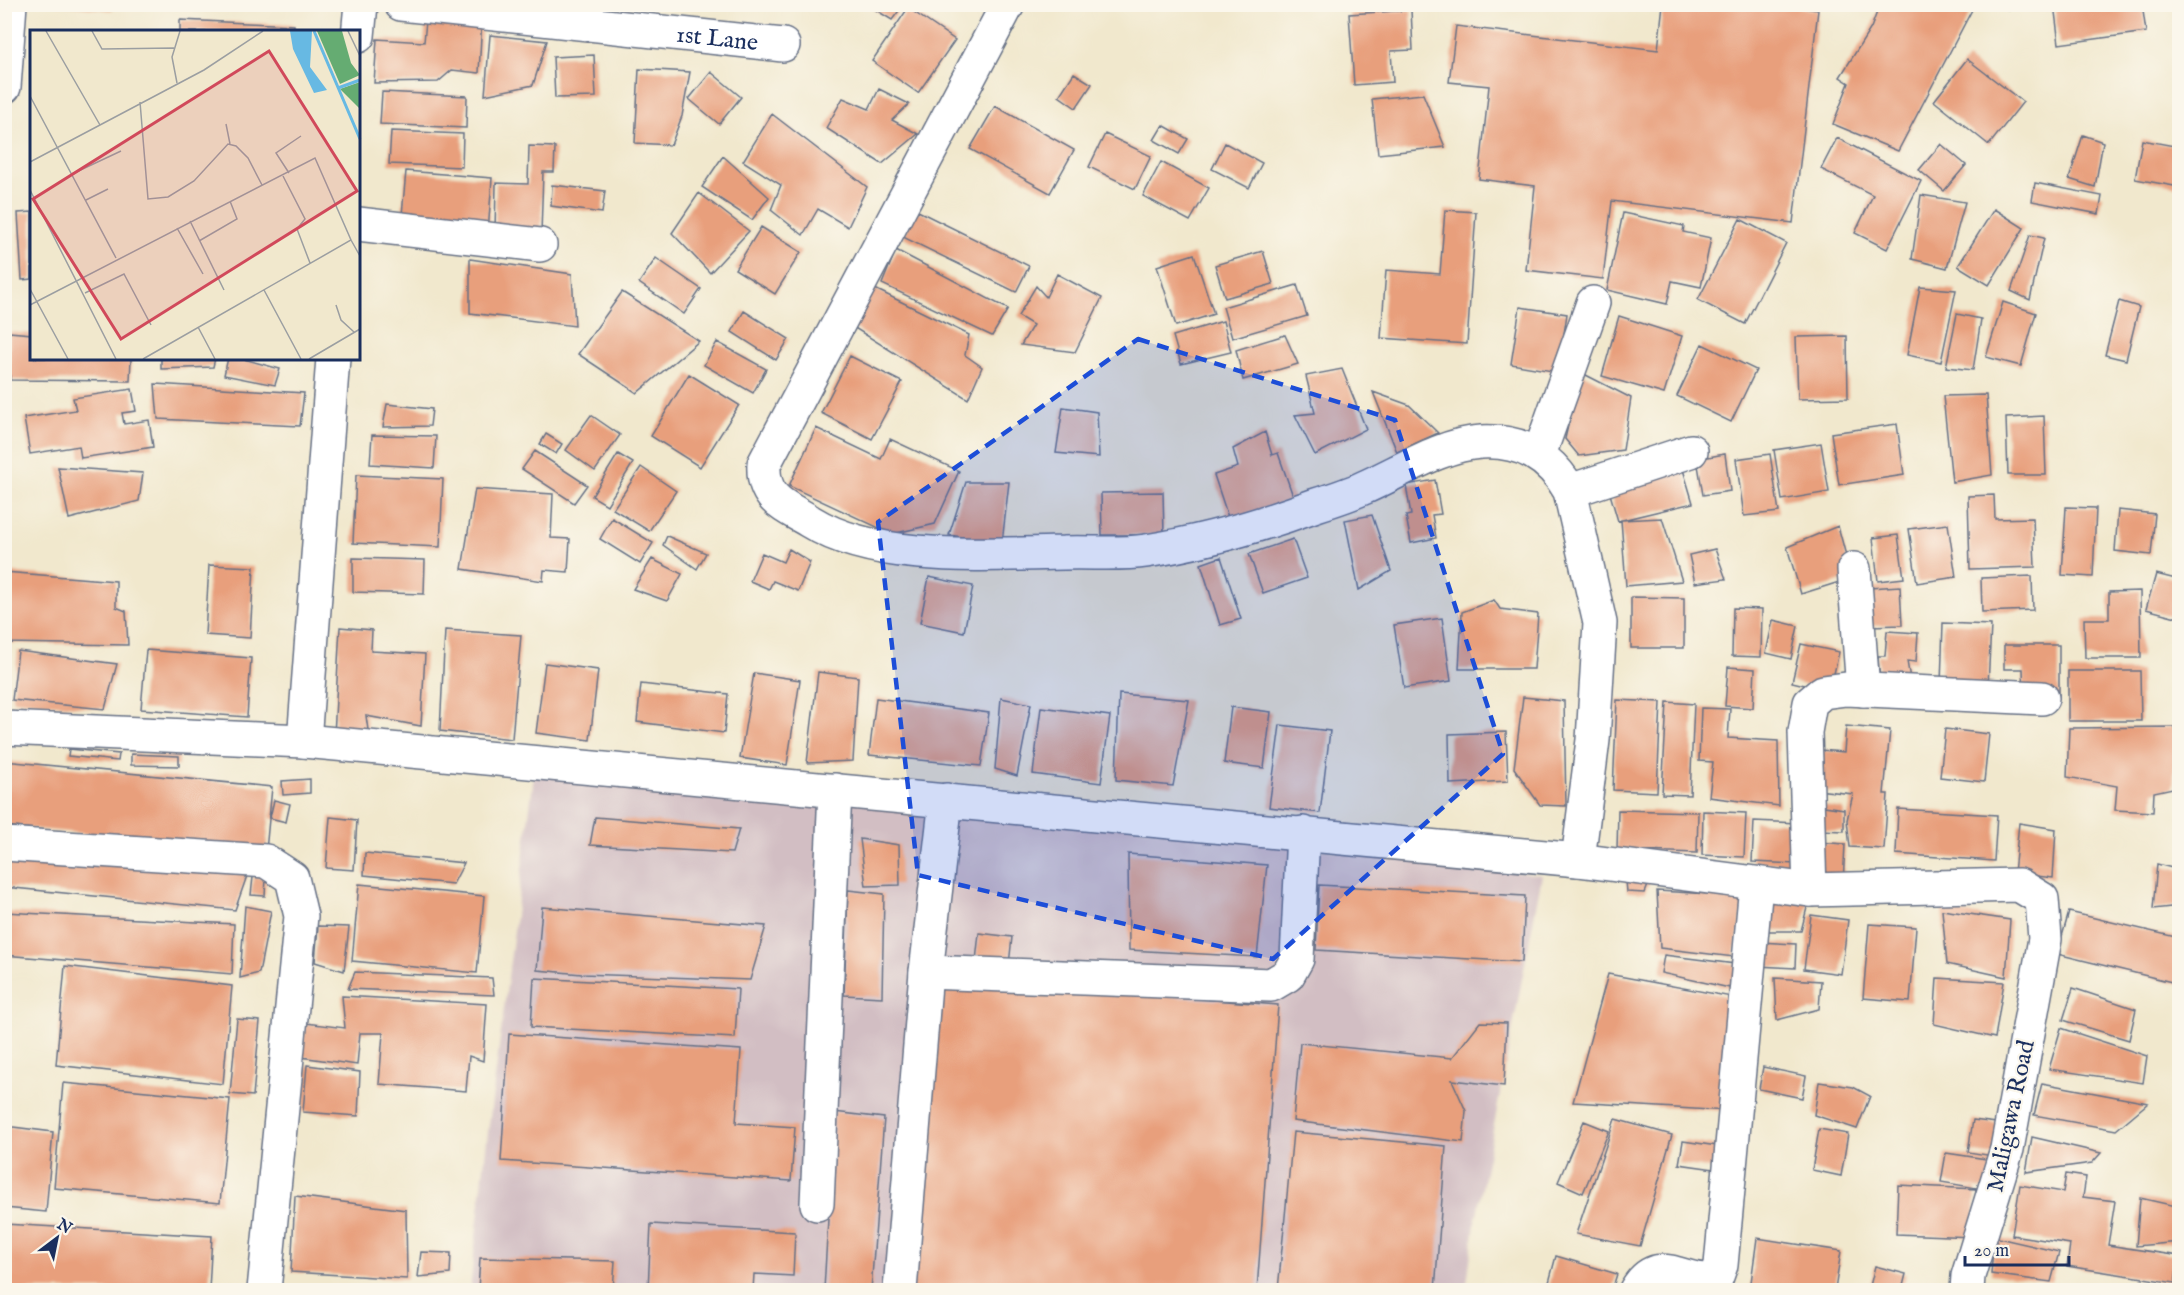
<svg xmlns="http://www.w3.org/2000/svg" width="2184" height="1295" viewBox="0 0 2184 1295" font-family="'IM FELL English',serif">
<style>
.industrial{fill:#d2bec3}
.building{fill:#e89f7b}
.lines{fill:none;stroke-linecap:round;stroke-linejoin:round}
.minor-casing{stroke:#667085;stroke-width:36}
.minor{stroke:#fff;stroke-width:33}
.marked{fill:#1d4ed8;fill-opacity:0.2;stroke:#1d4ed8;stroke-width:4.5;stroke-dasharray:12 8;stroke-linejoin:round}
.labels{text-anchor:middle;stroke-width:4.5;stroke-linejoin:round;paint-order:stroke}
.street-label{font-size:24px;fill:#1b2f5e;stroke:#fbf7ec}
.inset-river{fill:none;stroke:#67b9e3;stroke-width:3}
.inset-road{fill:none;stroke:#9b9ea1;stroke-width:1.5}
.view{fill:#d1495b;fill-opacity:0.15;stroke:#d1495b;stroke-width:3}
.inset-edge{fill:none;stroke:#1b2f5e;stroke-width:3}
</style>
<rect width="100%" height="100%" fill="#fbf7ec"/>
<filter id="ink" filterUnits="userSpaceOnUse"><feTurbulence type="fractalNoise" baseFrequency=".0167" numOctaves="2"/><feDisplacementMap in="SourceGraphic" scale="12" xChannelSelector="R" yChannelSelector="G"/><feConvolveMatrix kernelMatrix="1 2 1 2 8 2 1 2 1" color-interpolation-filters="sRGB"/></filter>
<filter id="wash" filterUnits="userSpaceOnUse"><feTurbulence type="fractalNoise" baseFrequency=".008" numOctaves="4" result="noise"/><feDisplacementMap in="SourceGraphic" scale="24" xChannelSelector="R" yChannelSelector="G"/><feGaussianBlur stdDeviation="1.35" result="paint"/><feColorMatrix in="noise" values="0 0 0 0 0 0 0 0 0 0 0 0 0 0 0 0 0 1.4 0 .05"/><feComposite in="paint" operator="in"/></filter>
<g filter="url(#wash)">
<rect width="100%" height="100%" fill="#f1e8cd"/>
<!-- industrial -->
<path class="industrial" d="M535,768L808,789L1542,875L1475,1224L1466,1290H470L487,1140Z"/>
<g id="blocks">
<!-- building -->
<path class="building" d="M50,4H115L112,10Z
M866,4H904L892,20Z
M1663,4H1775L1818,10L1793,223L1612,201L1603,279L1526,270L1535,186L1479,179L1489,86L1449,82L1456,26L1658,50Z
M1880,4H1975L1898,151L1833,124L1849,83L1840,77L1871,28Z
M2000,4H2050V11L2000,9Z
M2054,4H2142L2146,32L2059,44Z
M908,8L955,40L918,93L872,61Z
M427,10L482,18L479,73L452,70L438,82L374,83L377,39L424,42Z
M1411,10L1413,50L1391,51L1393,82L1354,85L1349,14Z
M180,20L294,25V32H180Z
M490,35L547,41L533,85L485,95Z
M594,55L596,97L555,98L553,57Z
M1967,59L2023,102L1989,145L1934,101Z
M639,69L690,72L682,116L671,145L635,143Z
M711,72L741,97L719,124L689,99Z
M1074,73L1092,84L1076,108L1059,96Z
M879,89L909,104L892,120L918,134L882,164L826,128L843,98L869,109Z
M382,92L467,96L466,128L380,124Z
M1423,94L1445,147L1378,154L1372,99Z
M995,106L1074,150L1050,193L970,149Z
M772,114L867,187L848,227L818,209L803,235L771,210L781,185L743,161Z
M1163,125L1188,139L1179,154L1154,140Z
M391,131L463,134L462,167L389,164Z
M1105,134L1151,156L1135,189L1089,167Z
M2083,135L2103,142L2095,187L2069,179Z
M1837,138L1921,181L1887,249L1855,233L1873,195L1821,169Z
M2142,140L2180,147V187L2135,179Z
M1225,143L1262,163L1249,188L1212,169Z
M1941,144L1966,165L1944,191L1919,170Z
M529,146L555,147L554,172H543L541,234L495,232L496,183L528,184Z
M723,156L769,197L752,220L702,187Z
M1161,162L1209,188L1190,221L1143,196Z
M406,171L492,178L488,233L401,226Z
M2035,183L2102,196L2099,214L2032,201Z
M552,185L605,191L602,213L551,206Z
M699,193L749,231L710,273L672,233Z
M1921,195L1965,202L1947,268L1912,259Z
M1994,209L2024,228L1989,285L1958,266Z
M916,210L1029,266L1016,292L903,237Z
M1445,210L1476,212L1467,344L1381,338L1386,270L1440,274Z
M32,212V279L22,280L18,213Z
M1623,213L1684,226L1683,232L1711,238L1701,287L1672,281L1667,304L1607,290Z
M1740,219L1786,243L1745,324L1698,300Z
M761,227L801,252L775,294L735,269Z
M2030,235L2044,238L2030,300L2011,291Z
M896,250L1008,309L992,336L882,284Z
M1263,251L1273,284L1225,298L1215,265Z
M1194,254L1214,314L1176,326L1157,266Z
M656,258L701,289L684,314L639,283Z
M470,259L572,274L575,326L470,313Z
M1057,274L1102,298L1075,352L1021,345L1033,325L1018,316L1036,286L1046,297Z
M1297,285L1307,316L1232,338L1223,307Z
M1920,287L1956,290L1941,362L1907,355Z
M873,288L969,335L965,355L982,367L968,399L853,327Z
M622,292L699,341L637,393L578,354Z
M2119,301L2139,307L2126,360L2105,355Z
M2003,302L2036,313L2021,366L1986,357Z
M1520,307L1567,314L1558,372L1511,364Z
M744,311L789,339L776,360L732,332Z
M1957,314L1981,319L1973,370L1946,367Z
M1619,316L1682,336L1664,394L1602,376Z
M1223,321L1231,352L1181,364L1173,336Z
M9,332L32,334V358H131L130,381L10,380Z
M1285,335L1298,364L1243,380L1236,350Z
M1847,336L1848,398L1798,399L1796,337Z
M717,342L766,369L753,393L704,365Z
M1702,344L1756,370L1731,422L1677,396Z
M850,356L902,382L872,439L821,413Z
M161,358H215L213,367L161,369Z
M228,358H240L280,369L275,385L224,375Z
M1342,369L1366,429L1315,455L1295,415L1315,413L1306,376Z
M1580,372L1631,398L1623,450L1579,456L1565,439Z
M689,374L739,405L700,467L651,436Z
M155,384L304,393L300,426L158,419Z
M132,389L136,411L122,413L124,424L149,420L153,447L81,458L79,446L30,454L24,418L76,410L73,398Z
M1373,392L1409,405L1438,433L1397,452Z
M1986,395L1992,475L1952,482L1943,396Z
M387,404L432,409L430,426L383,427Z
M1063,407L1097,412L1099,457L1056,453Z
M591,415L620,435L595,471L566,450Z
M2044,416L2046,475H2008L2006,418Z
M1897,424L1904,475L1839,485L1831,433Z
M816,428L881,459L890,439L959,471L935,524L892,534L789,486Z
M1265,432L1272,455L1278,453L1294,499L1229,520L1214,475L1238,467L1233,449Z
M546,434L562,444L556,454L540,444Z
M372,435L436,436L434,468L370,464Z
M1821,443L1829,492L1782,500L1774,450Z
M535,451L587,485L574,503L522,469Z
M618,454L633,463L607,505L592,496Z
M1725,454L1730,491L1703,495L1697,459Z
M1770,454L1779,512L1744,516L1736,459Z
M1682,466L1693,503L1618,521L1608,487Z
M58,467L143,473L139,501L69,519Z
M641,467L676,491L649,531L613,509Z
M356,475L443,479L440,547L353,543Z
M1435,480L1441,514L1432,515L1436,538L1411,543L1406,516L1411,515L1406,485Z
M966,482H1009L1002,543L949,535Z
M475,489L553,494L551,538L570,539L568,572L544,570L543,581L462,569Z
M1163,492L1164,535H1102L1101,493Z
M1994,495L1995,519L2033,518L2035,567L1970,569L1968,496Z
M2066,507L2096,508L2093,577L2062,575Z
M2118,510L2155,514L2151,555L2115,551Z
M1372,515L1391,571L1359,590L1345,520Z
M612,518L653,543L640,564L600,539Z
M1662,518L1682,581L1626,586L1621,520Z
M1948,524L1956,577L1917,583L1909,529Z
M1838,526L1852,578L1801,594L1787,547Z
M1898,535L1904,578L1878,581L1873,538Z
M667,536L706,553L697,569L663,545Z
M1293,539L1307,578L1263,593L1249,554Z
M789,549L810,562L798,591L773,581L769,589L750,581L762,553L783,562Z
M1715,549L1726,579L1695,583L1689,555Z
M1221,557L1241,619L1220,625L1201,564Z
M353,558L425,560L424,594L353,592Z
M652,559L682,574L667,601L633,589Z
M209,565L254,567L250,638L205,635Z
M4,572L116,581V607L126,611L128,645L6,643Z
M2156,574L2180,580V618L2146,609Z
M2032,576L2033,610L1982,612L1981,578Z
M929,577L973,586L964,632L920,623Z
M1900,586L1902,625L1870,626L1869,588Z
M2140,591L2141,658H2085L2084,619H2109V592Z
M1631,597L1684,598V648H1631Z
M1494,600L1500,609L1538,614L1534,669H1459L1462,612Z
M1733,608L1762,609L1761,657L1732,656Z
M1442,618L1451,681L1404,688L1394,625Z
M1773,620L1798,626L1791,659L1766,653Z
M1943,623L1991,625L1988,686L1941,684Z
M340,627L372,630L371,651L425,654L421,726L366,716L369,737L334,735Z
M445,630L521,635L512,739L440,731Z
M1887,631L1918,633L1916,662L1907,661L1911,685L1880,686L1878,656H1885Z
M1801,644L1839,652L1830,691L1792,682Z
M2004,645H2059V697H2024L2023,669H2004Z
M146,650L251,658L247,717L141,709Z
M18,651L117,664L105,709L12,700Z
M545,663L598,670L590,740L536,733Z
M1728,667L1755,669L1753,708L1725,706Z
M2068,671H2140L2141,721H2068Z
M818,672L858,677L853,761L807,763Z
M754,673L800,680L787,765L740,758Z
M641,684L728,694L724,733L637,722Z
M1119,694L1189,700L1173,786L1116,780Z
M1523,697L1564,701L1566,806L1540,805L1514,768Z
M876,698L989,713L981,766L869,755Z
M1001,698L1031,704L1017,776L995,769Z
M1617,700L1661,702L1657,792L1613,790Z
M1667,702L1694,704L1690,795L1662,794Z
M1041,707L1110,716L1101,783L1033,774Z
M1231,707L1271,712L1264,768L1224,763Z
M1701,708L1730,709L1728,738L1778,741L1779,806L1709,797L1713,762L1699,761Z
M1280,725L1330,731L1320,813L1269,807Z
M1846,726L1890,730L1884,794H1888L1884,849L1850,847L1847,820L1853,794L1817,790L1820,750L1844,752Z
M2178,727L2173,788L2154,792L2153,812L2115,810L2117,786L2067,777L2069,728Z
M1945,729L1989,734L1984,782L1940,777Z
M1506,732L1508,781L1450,784L1449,734Z
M69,749L119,754L118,761L68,756Z
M131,754L179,756V766L131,765Z
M4,761L272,787L266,851L4,826Z
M310,779V793L283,795L282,781Z
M274,800L290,804L286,822L270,818Z
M1811,804L1844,809V831L1819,830Z
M1898,809L1997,815L1994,861L1896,854Z
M1618,810L1698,812L1697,853L1617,850Z
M1703,811L1746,813L1744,857L1702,855Z
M330,817L357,820L354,870L326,868Z
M595,817L739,829L732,853L590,845Z
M1754,821L1797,823L1796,864L1752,862Z
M2019,823L2056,829L2053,878L2014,873Z
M860,839L899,845L900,885L866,886Z
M1816,842L1845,844L1843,884L1814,882Z
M4,853L248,873L235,910L4,887Z
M365,853L464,863L453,884L364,875Z
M1128,854L1267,865L1257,957L1129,950Z
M2157,864L2180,870V906L2153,909Z
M253,877L266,878L265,896L251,895Z
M1650,880L1645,893L1627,892L1626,881Z
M359,884L484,896L477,973L352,961Z
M1319,885L1525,896L1522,962L1316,950Z
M848,890L884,894L882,997L844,995Z
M1657,891L1746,896L1734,957L1660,948Z
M1765,897L1809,900L1801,931H1764Z
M245,906L271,911L259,973L240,978Z
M542,907L766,926L750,980L582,974L537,970Z
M1942,910L2010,920L2006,977L1947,964Z
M4,912L234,924L232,974L4,955Z
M2069,912L2180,938V984L2057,954Z
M1811,915L1848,920L1841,974L1804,969Z
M1869,924L1916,927L1910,1002L1863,998Z
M318,926L349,927L344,971L315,962Z
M979,933L1012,937L1008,974L975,970Z
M1759,942L1796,944L1795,968L1757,966Z
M1664,955L1743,965L1739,990L1661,973Z
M65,966L232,986L223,1084L56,1065Z
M355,972L492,978L494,995L348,989Z
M1608,974L1732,997L1728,1111L1573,1102Z
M534,978L738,989L735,1038L531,1027Z
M1775,978L1821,981L1819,1009L1777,1020Z
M1937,978L2004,982L1995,1038L1934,1024Z
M941,979L1278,1005L1257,1290H912Z
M2073,988L2136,1009L2129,1040L2063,1020Z
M342,996L487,1004L483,1061L469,1056L466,1091L379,1084L383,1033H360L357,1065L301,1057L306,1023L345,1028Z
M237,1019L260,1021L253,1096L230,1094Z
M1480,1022L1507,1023L1504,1086L1452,1080L1466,1111L1463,1142L1293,1121L1300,1043L1452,1058Z
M2061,1028L2147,1056L2143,1083L2049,1069Z
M509,1034L741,1050L736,1123L795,1127L791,1181L501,1161Z
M307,1065L360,1072L358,1116L303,1112Z
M1763,1067L1806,1076L1802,1098L1759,1089Z
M1819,1082L1853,1087L1870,1096L1857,1129L1814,1115Z
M63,1083L230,1099L220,1203L54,1188Z
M2042,1083L2148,1103L2116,1130L2034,1115Z
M834,1112L884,1118L871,1290H824Z
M1615,1119L1672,1135L1640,1246L1576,1234Z
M1973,1120L2004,1124L1999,1157L1968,1152Z
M1584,1121L1609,1131L1583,1193L1558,1182Z
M5,1126L53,1132L46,1212L5,1208Z
M1819,1129L1848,1134L1841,1176L1812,1170Z
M1293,1132L1446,1146L1435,1290H1278Z
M2032,1137L2101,1153L2092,1163L2026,1172Z
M1683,1141L1731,1148L1728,1171L1679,1164Z
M1946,1153L1993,1160L1988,1190L1941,1182Z
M2066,1174L2086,1177L2083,1197L2115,1201L2108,1245L2179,1256L2175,1283L2067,1266L2070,1244L2012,1235L2020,1185L2063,1192Z
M1898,1185L1976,1189L1974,1237L1896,1234Z
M295,1196L406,1210L407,1279L291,1272Z
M2140,1198L2180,1207V1242L2136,1246Z
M4,1224L212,1236L209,1290H4Z
M651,1224L795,1232L793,1276L754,1274L753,1290H648Z
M1994,1237L2059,1252L2051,1282L1991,1274Z
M1757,1238L1841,1251L1835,1290H1750Z
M421,1252L451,1253L450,1274L418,1277Z
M1556,1256L1617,1274L1612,1290H1547Z
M480,1258L615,1261L613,1290H478Z
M1875,1266L1906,1274L1902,1290H1869Z"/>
</g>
</g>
<g filter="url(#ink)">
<use href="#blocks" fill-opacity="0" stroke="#667085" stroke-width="1.5"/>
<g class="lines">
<!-- minor casing -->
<g class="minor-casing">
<g id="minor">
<path id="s1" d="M401,4L783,45"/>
<path d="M1008,4L764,464C762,500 785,506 811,522C877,563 989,554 1064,553C1091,552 1120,555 1146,551C1204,542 1262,525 1316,505C1332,500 1348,495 1363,488C1398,473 1442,444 1481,442C1521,440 1550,456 1570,491L1600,623L1593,740L1578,860"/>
<path d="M358,36L361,4"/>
<path d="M4,87L10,4"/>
<path d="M358,224L540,245"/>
<path d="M1539,455L1593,303"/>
<path d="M1570,491L1691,451"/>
<path d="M1854,569L1863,690"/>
<path d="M4,728L304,741L1578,860L1810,890L2019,885L2042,899L2045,939L2007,1149L1968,1276L1967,1290"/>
<path d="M304,741L333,358"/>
<path d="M4,844L266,861L292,878L301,916L264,1290"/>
<path d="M1810,890L1805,732L1810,703L1823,692L1846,689L2042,698"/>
<path d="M926,972L1271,985L1288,975L1297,959L1303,833"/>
<path d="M817,1204L835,790"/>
<path d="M900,1290L926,972L946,800"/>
<path d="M1636,1290C1659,1251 1684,1286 1716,1279L1721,1265L1756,885"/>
</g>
</g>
<!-- minor -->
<use href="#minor" class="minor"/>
</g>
</g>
<!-- marked area -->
<path class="marked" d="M1138,339L1395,420L1503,754L1273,959L918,875L878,522Z"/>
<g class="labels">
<!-- street labels -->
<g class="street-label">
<text dy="8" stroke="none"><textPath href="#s1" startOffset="318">1st Lane</textPath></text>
<text transform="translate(2010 1116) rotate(-78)" y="8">Maligawa Road</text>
</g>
</g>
<!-- overview -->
<g transform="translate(30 30)">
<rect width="330" height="330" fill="#f1e8cd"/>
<path d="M287,1H312L321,33L330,45L310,54ZM330,52V79L310,59Z" fill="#65ac72"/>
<path d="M260,1H282L280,37L297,60L284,63L263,19Z" fill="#67b9e3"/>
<path class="inset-river" d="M284,1L330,109M308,58L330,50"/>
<path class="inset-road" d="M16,1L70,95M62,1L72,19L144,18M318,1L330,26M147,53L142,27L150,1M0,66L86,228M110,72L118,169L138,167L164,151L198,114L206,116L218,128L232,155M196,94L200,114M0,132L174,40L233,1M259,143L246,123L271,106M42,144L91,121M253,146L275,189L267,199L280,233M0,160L86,329M56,170L78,159M160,191L194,260M147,198L173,244M321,210L330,226M169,211L207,189L200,171M0,259L38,329M234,260L271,329M55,263L94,244L121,295M0,275L285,128L321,210L113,329M306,275L311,290L324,302M168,297L185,329M279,329L330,299"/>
<path class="view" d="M239,21L327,161L91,309L3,169Z"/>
<rect width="330" height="330" class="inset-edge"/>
</g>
<!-- margin -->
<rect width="2184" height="1295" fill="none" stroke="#fbf7ec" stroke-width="24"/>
<!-- north arrow -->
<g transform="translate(57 1238) rotate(32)" stroke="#fbf7ec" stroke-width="4.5" paint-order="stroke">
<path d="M0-4.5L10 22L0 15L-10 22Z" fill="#1b2f5e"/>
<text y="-9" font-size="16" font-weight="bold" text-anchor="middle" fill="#1b2f5e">N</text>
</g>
<!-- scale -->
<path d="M1965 1256v9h104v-9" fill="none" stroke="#1b2f5e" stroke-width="3"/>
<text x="1974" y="1256" font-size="18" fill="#1b2f5e" stroke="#fbf7ec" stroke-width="4.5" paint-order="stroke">20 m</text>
</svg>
